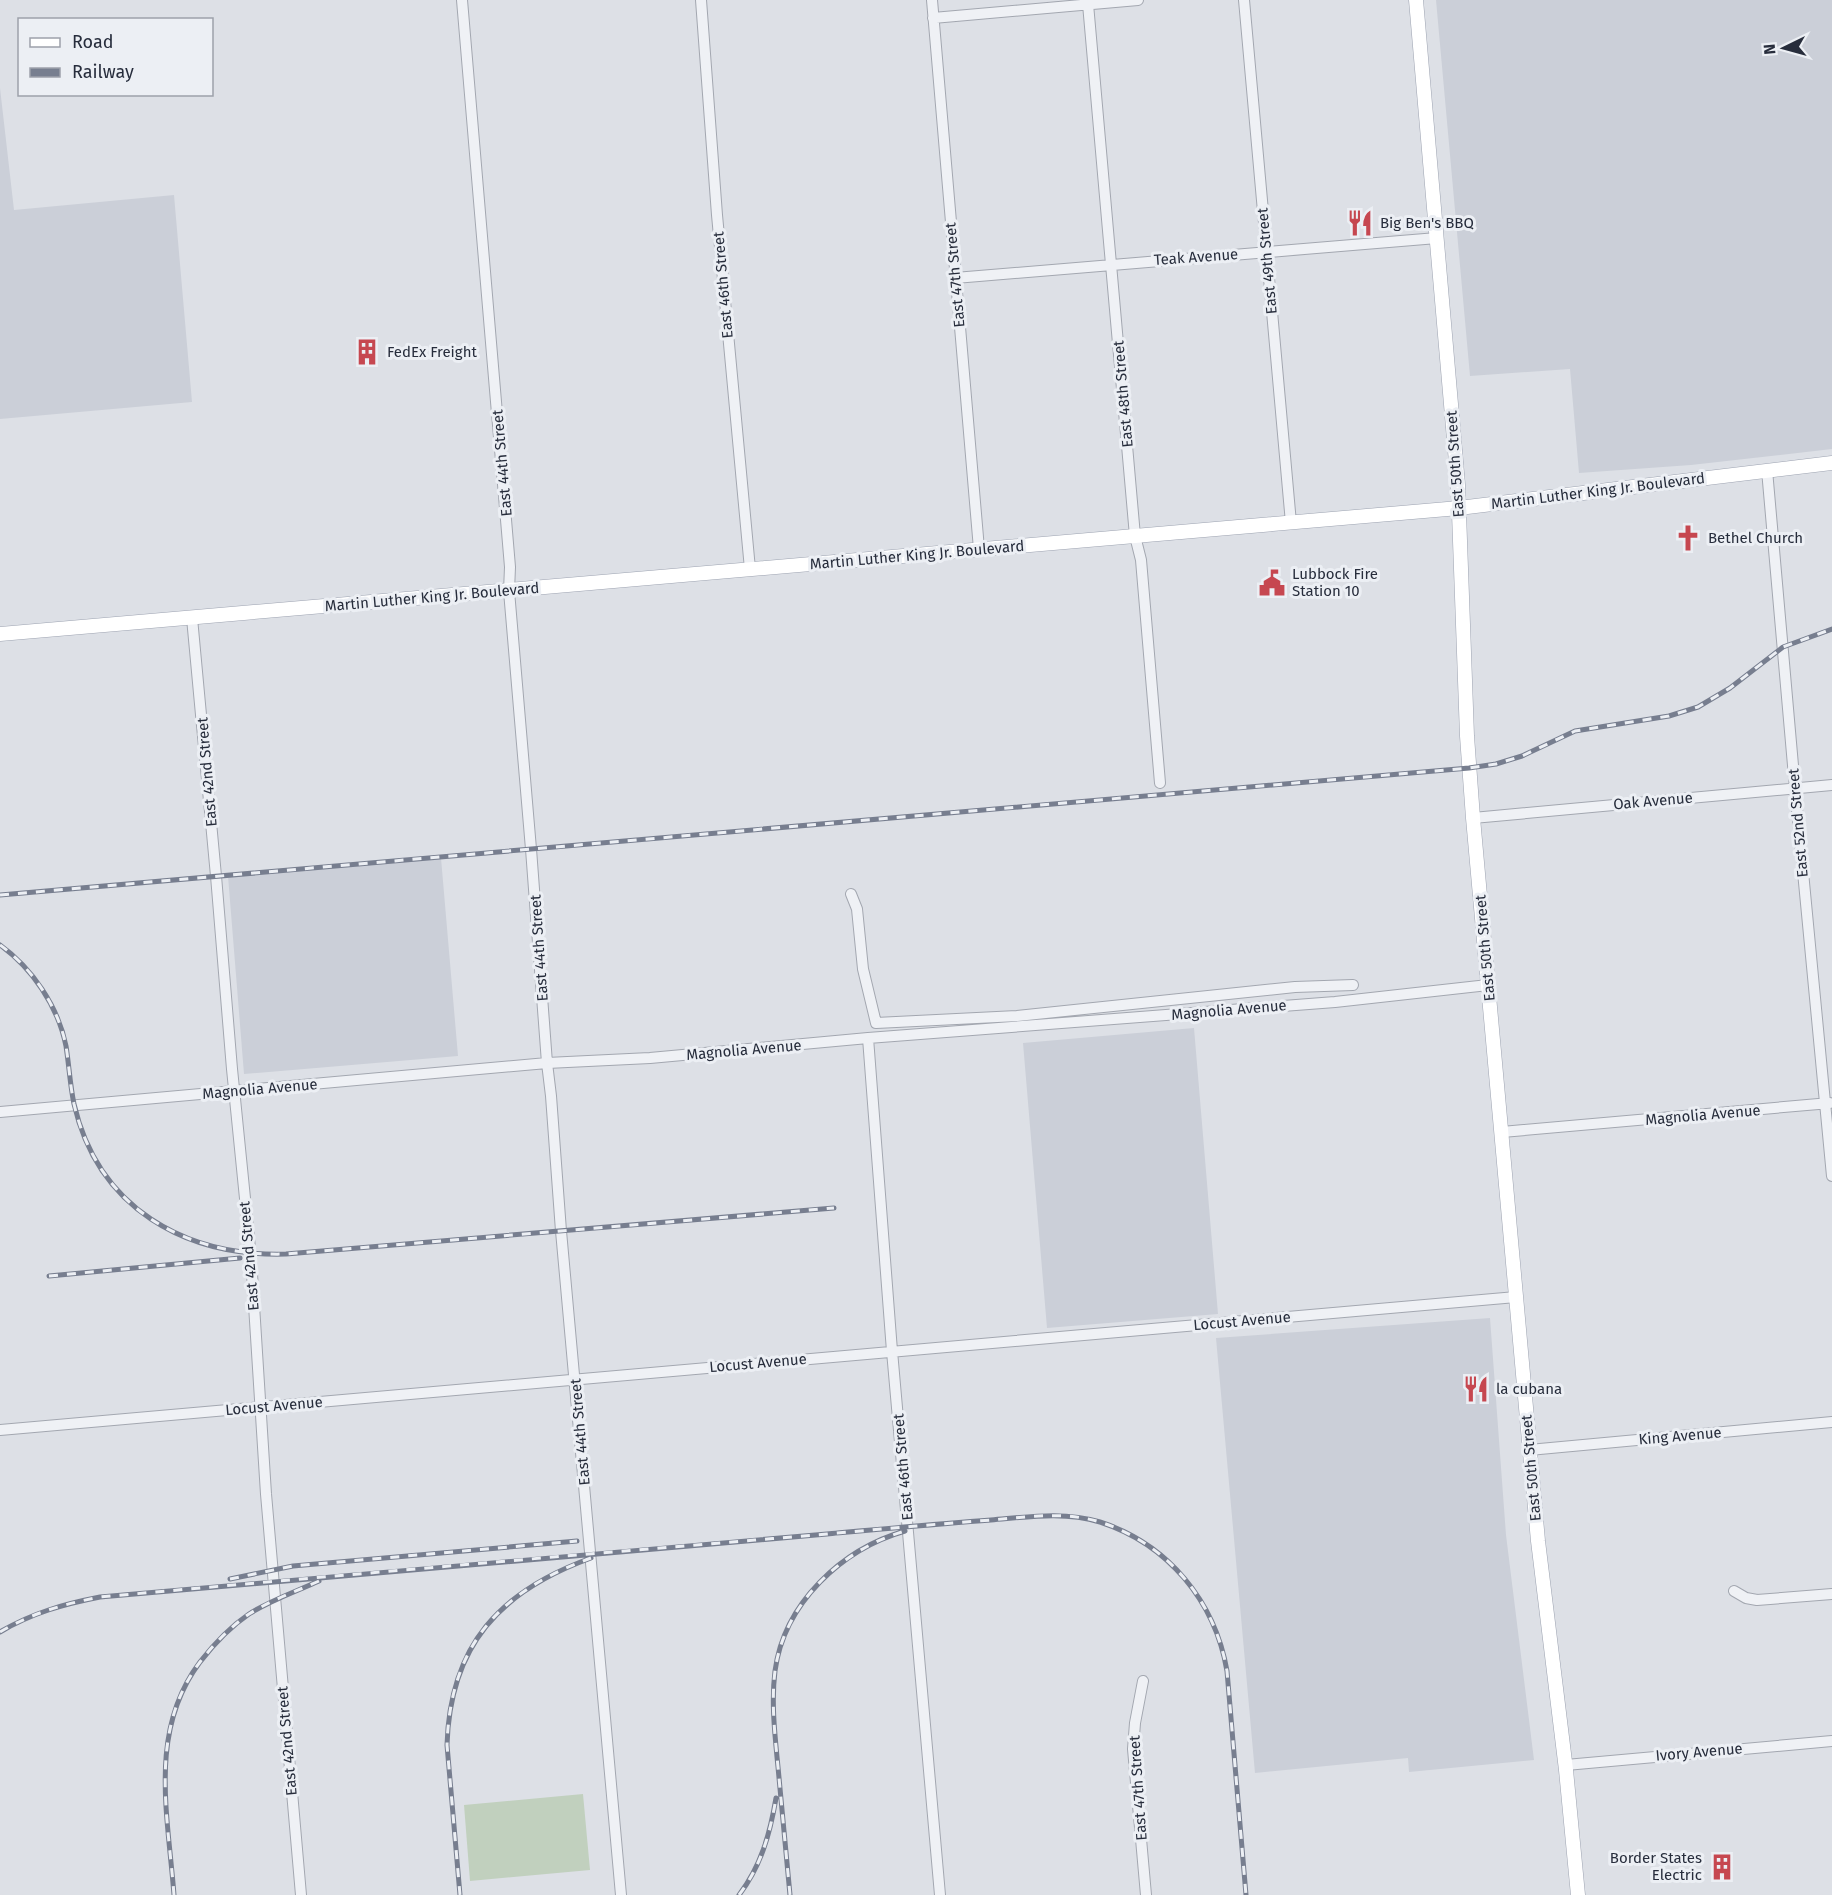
<svg xmlns="http://www.w3.org/2000/svg" width="1832" height="1895" viewBox="0 0 1832 1895" font-family="'Fira Sans',sans-serif">
<style>
.built{fill:#cbcfd8}
.green{fill:#c1d0be}
.lines{fill:none;stroke-linecap:round;stroke-linejoin:round}
.minor-casing{stroke:#a3a7b0;stroke-width:12}
.major-casing{stroke:#9da3b1;stroke-width:15}
.minor{stroke:#eff1f5;stroke-width:10}
.major{stroke:#fff;stroke-width:14}
.rail-casing{stroke:#777e8f;stroke-width:5}
.rail{stroke:#eceff4;stroke-width:3;stroke-dasharray:9;stroke-linecap:butt}
.labels{text-anchor:middle;stroke-width:6;stroke-linejoin:round;paint-order:stroke}
.poi-label{font-size:15px;fill:#272d3c;stroke:#eceff4;text-anchor:start}
.street-label{font-size:15px;fill:#272d3c;stroke:#eceff4}
</style>
<rect width="100%" height="100%" fill="#dde0e6"/>
<!-- built -->
<path class="built" d="M1436,0H1832V449L1691,465L1579,473L1570,369L1470,376Z
M0,88L14,210L174,195L192,402L0,419Z
M441,858L458,1056L244,1074L228,876Z
M1194,1028L1218,1314L1047,1328L1023,1043Z
M1490,1318L1506,1535L1534,1760L1409,1772L1408,1758L1255,1773L1216,1338Z"/>
<!-- green -->
<path class="green" d="M583,1794L590,1870L470,1881L464,1805Z"/>
<g class="lines">
<!-- minor casing -->
<g class="minor-casing">
<path id="minor" d="M462,0L510,567L509,591L531,849L547,1063L551,1096L561,1231L621,1895
M701,0L717,215L750,569
M932,0L979,549
M1244,0L1291,523
M1088,4L1135,536L1141,560L1160,783
M933,18L1138,0
M955,278L1437,238
M1767,470L1795,788L1832,1176
M192,618L216,876L232,1069L251,1258L266,1494L301,1895
M1473,818L1832,785
M851,894L857,909L863,969L876,1023L1017,1016L1295,987L1353,985
M868,1038L892,1351L940,1895
M0,1112L547,1063L650,1058L868,1038L1335,1002L1488,985
M1502,1132L1830,1103
M0,1430L1516,1297
M1529,1450L1832,1422
M1734,1591L1746,1598L1757,1600L1832,1594
M1143,1681L1135,1723L1133,1749L1146,1895
M1566,1765L1832,1741"/>
</g>
<!-- major casing -->
<g class="major-casing">
<path id="major" d="M1416,0L1458,485L1467,736L1473,818L1538,1541L1566,1770L1578,1895
M0,634L1459,508L1832,463"/>
</g>
<!-- minor -->
<use href="#minor" class="minor"/>
<!-- major -->
<use href="#major" class="major"/>
<!-- rail casing -->
<g class="rail-casing">
<path id="rail" d="M0,895L1469,768L1496,764L1522,756L1575,731L1669,716L1698,707L1730,688L1783,647L1832,629
M0,945C32,968 58,1006 66,1046C69,1065 70,1085 74,1104C98,1208 185,1257 286,1254L834,1208
M49,1276L240,1258
M230,1579L293,1566L577,1541
M0,1632C32,1613 64,1604 100,1597C343,1575 585,1554 827,1534C882,1529 936,1524 991,1520C1027,1517 1064,1511 1100,1522C1168,1544 1215,1601 1227,1671L1246,1895
M174,1895C168,1815 148,1731 200,1662C214,1644 230,1627 249,1614C271,1600 295,1592 319,1581
M460,1895L447,1745C450,1645 500,1591 591,1558
M739,1895C761,1866 770,1834 776,1798
M790,1895C786,1852 782,1810 778,1767C775,1736 771,1703 775,1671C784,1603 842,1549 905,1531"/>
</g>
<!-- rail -->
<use href="#rail" class="rail"/>
</g>
<!-- icons -->
<defs>
<g id="restaurant-bare" transform="scale(2.07)"><path d="M-5-6h1v4h1v-4h1v4h1v-4h1v5L-1.5 .5V6h-2V.5L-5-1ZM5-6V6H3V1.5H1.5Q1.5-4 5-6Z" fill="#c64750" stroke="#eceff4" stroke-width="2.5" paint-order="stroke"/></g>
<g id="building-bare" transform="scale(2.07)"><path d="M-4-6H4V6H1V3H-1V6H-4ZM-2.5-4.3h1.7v1.8h-1.7ZM.8-4.3h1.7v1.8H.8ZM-2.5-1h1.7V.8h-1.7ZM.8-1h1.7V.8H.8Z" fill="#c64750" stroke="#eceff4" stroke-width="2.5" paint-order="stroke"/></g>
<g id="church-bare" transform="scale(2.07)"><path d="M-1.2-6h2.4v3.5h3.3v2.4h-3.3V6h-2.4V-.1h-3.3v-2.4h3.3Z" fill="#c64750" stroke="#eceff4" stroke-width="2.5" paint-order="stroke"/></g>
<g id="civic-bare" transform="scale(2.07)"><path d="M-.6-6.5H3V-4.5H.6V-3L4-1V1h2V6H-6V1h2V-1L-.6-3ZM-1.2 2.5V6h2.4V2.5Z" fill="#c64750" stroke="#eceff4" stroke-width="2.5" paint-order="stroke"/></g>
</defs>
<g fill-rule="evenodd">
<use href="#restaurant-bare" x="1360" y="223"/>
<use href="#building-bare" x="367" y="352"/>
<use href="#church-bare" x="1688" y="538"/>
<use href="#civic-bare" x="1272" y="583"/>
<use href="#restaurant-bare" x="1476" y="1389"/>
<use href="#building-bare" x="1722" y="1867"/>
</g>
<g class="labels">
<!-- poi labels -->
<g class="poi-label">
<text x="1380" y="228">Big Ben's BBQ</text>
<text x="387" y="357">FedEx Freight</text>
<text x="1708" y="543">Bethel Church</text>
<text x="1292" y="579">Lubbock Fire<tspan x="1292" dy="17">Station 10</tspan></text>
<text x="1496" y="1394">la cubana</text>
<text x="1702" y="1863" text-anchor="end">Border States<tspan x="1702" dy="17">Electric</tspan></text>
</g>
<!-- street labels -->
<g class="street-label">
<text transform="translate(1196 257) rotate(-4)" y="5">Teak Avenue</text>
<text transform="translate(1267 261) rotate(-95)" y="5">East 49th Street</text>
<text transform="translate(955 275) rotate(-95)" y="5">East 47th Street</text>
<text transform="translate(723 285) rotate(-95)" y="5">East 46th Street</text>
<text transform="translate(1123 394) rotate(-95)" y="5">East 48th Street</text>
<text transform="translate(502 463) rotate(-95)" y="5">East 44th Street</text>
<text transform="translate(1455 464) rotate(-94)" y="5">East 50th Street</text>
<text transform="translate(1598 491) rotate(-7)" y="5">Martin Luther King Jr. Boulevard</text>
<text transform="translate(917 555) rotate(-5)" y="5">Martin Luther King Jr. Boulevard</text>
<text transform="translate(432 597) rotate(-5)" y="5">Martin Luther King Jr. Boulevard</text>
<text transform="translate(207 772) rotate(-95)" y="5">East 42nd Street</text>
<text transform="translate(1653 801) rotate(-5)" y="5">Oak Avenue</text>
<text transform="translate(1798 823) rotate(-95)" y="5">East 52nd Street</text>
<text transform="translate(539 948) rotate(-94)" y="5">East 44th Street</text>
<text transform="translate(1485 948) rotate(-95)" y="5">East 50th Street</text>
<text transform="translate(1229 1010) rotate(-5)" y="5">Magnolia Avenue</text>
<text transform="translate(744 1050) rotate(-5)" y="5">Magnolia Avenue</text>
<text transform="translate(260 1089) rotate(-5)" y="5">Magnolia Avenue</text>
<text transform="translate(1703 1115) rotate(-5)" y="5">Magnolia Avenue</text>
<text transform="translate(249 1256) rotate(-95)" y="5">East 42nd Street</text>
<text transform="translate(1242 1321) rotate(-5)" y="5">Locust Avenue</text>
<text transform="translate(758 1363) rotate(-5)" y="5">Locust Avenue</text>
<text transform="translate(274 1406) rotate(-5)" y="5">Locust Avenue</text>
<text transform="translate(580 1432) rotate(-95)" y="5">East 44th Street</text>
<text transform="translate(1680 1436) rotate(-5)" y="5">King Avenue</text>
<text transform="translate(903 1467) rotate(-95)" y="5">East 46th Street</text>
<text transform="translate(1531 1468) rotate(-95)" y="5">East 50th Street</text>
<text transform="translate(287 1741) rotate(-95)" y="5">East 42nd Street</text>
<text transform="translate(1699 1752) rotate(-5)" y="5">Ivory Avenue</text>
<text transform="translate(1138 1788) rotate(-94)" y="5">East 47th Street</text>
</g>
</g>
<!-- legend -->
<rect x="18" y="18" width="195" height="78" fill="#eceff4" stroke="#9da1aa" stroke-width="1.5"/>
<rect x="30" y="38" width="30" height="9" fill="#ffffff" stroke="#9da1aa" stroke-width="1.5"/>
<text x="72" y="48" font-size="18" fill="#272d3c">Road</text>
<rect x="30" y="68" width="30" height="9" fill="#777e8f" stroke="#9da1aa" stroke-width="1.5"/>
<text x="72" y="78" font-size="18" fill="#272d3c">Railway</text>
<!-- north arrow -->
<g transform="translate(1784 48) rotate(265)" stroke="#eceff4" stroke-width="4.5" paint-order="stroke">
<path d="M0-4.5L10 22L0 15L-10 22Z" fill="#272d3c"/>
<text y="-9" font-size="16" font-weight="bold" text-anchor="middle" fill="#272d3c">N</text>
</g>
</svg>
